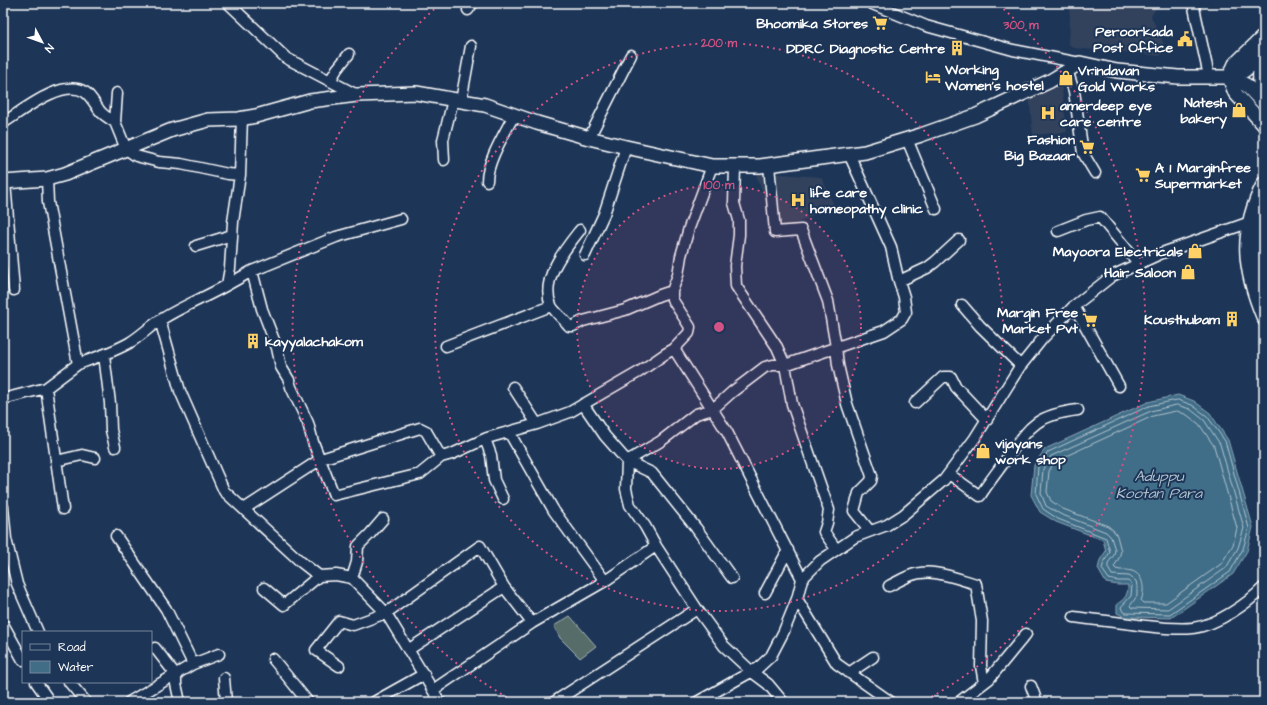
<svg xmlns="http://www.w3.org/2000/svg" width="1267" height="705" viewBox="0 0 1267 705" font-family="'Architects Daughter',sans-serif">
<style>
.built{fill:#31435d}
.green{fill:#556c68;stroke:#aab6b4}
.water{fill:#416d87;stroke:#8da7b7}
.lines{fill:none;stroke-linecap:round;stroke-linejoin:round}
.shore{stroke:#b3c5cf;stroke-width:1}
.minor-casing{stroke:#fff;stroke-width:13}
.major-casing{stroke:#fff;stroke-width:16}
.minor{stroke:#1d3557;stroke-width:10}
.major{stroke:#1d3557;stroke-width:13}
.ring{fill:none;stroke:#d15284;stroke-width:2;stroke-dasharray:2 4}
.labels{text-anchor:middle;stroke-width:4;stroke-linejoin:round;paint-order:stroke}
.poi-label{font-size:14px;font-weight:bold;fill:#fff;stroke:#1d3557;text-anchor:end}
.water-label{font-size:15px;font-style:italic;fill:#b3c5cf;stroke:#1d3557}
.centre{fill:#d15284;stroke:#1d3557;stroke-width:2}
.ring-label{font-size:12px;text-anchor:middle;font-weight:bold;fill:#d15284;stroke:#1d3557;stroke-width:4;stroke-linejoin:round;paint-order:stroke}
</style>
<rect width="100%" height="100%" fill="#1d3557"/>
<filter id="ink" filterUnits="userSpaceOnUse"><feTurbulence type="fractalNoise" baseFrequency=".025" numOctaves="2"/><feDisplacementMap in="SourceGraphic" scale="8" xChannelSelector="R" yChannelSelector="G"/><feConvolveMatrix kernelMatrix="1 2 1 2 8 2 1 2 1" color-interpolation-filters="sRGB"/></filter>
<g filter="url(#ink)">
<!-- built -->
<path class="built" d="M1068,3H1160L1151,16L1165,46L1160,56L1074,48L1069,44L1070,16Z
M1061,82L1067,132L1033,135L1029,95Z
M755,172L821,177L834,205L778,232Z"/>
<!-- green -->
<path class="green" d="M570,616L596,646L580,658L560,638L554,626Z"/>
<!-- water -->
<path class="water" d="M1178,395L1194,401L1210,413L1228,440L1253,527L1247,551L1233,574L1171,618L1125,617L1117,613V604C1125,599 1128,595 1128,585H1118L1106,583L1098,569L1100,560L1106,551L1103,540L1056,522L1040,512L1031,495L1034,465L1045,449L1148,402Z"/>
<g class="lines">
<!-- shore -->
<path class="shore" d="M1178,400L1192,405L1207,416L1225,441L1249,528L1243,549L1230,572L1170,614L1126,613L1122,610L1121,607L1131,596L1132,585L1128,581H1118L1109,579L1102,569L1104,562L1110,552L1106,538L1058,519L1043,509L1036,494L1038,467L1048,452L1149,406Z
M1177,405L1190,409L1204,420L1220,444L1244,528L1238,548L1226,568L1168,609L1132,608L1130,606L1137,596V586L1136,581L1129,576L1112,575L1108,568V563L1114,555L1115,550L1111,537L1106,532L1060,514L1046,506L1041,493L1043,469L1051,456L1151,411Z
M1177,411L1187,415L1199,424L1214,446L1237,528L1233,545L1221,564L1166,603H1143L1141,601C1145,590 1144,575 1132,571C1126,569 1121,571 1116,569L1114,567L1119,558L1121,551L1117,536L1113,530L1108,526L1063,509L1051,501L1047,492L1049,471L1055,461L1153,416Z"/>
<!-- minor casing -->
<g class="minor-casing">
<path id="minor" d="M228,3L286,58L357,95
M870,3L926,26L1013,50L1080,63
M1193,3L1209,76
M468,10L473,3
M1067,70L1074,91L1083,153L1095,173
M330,81L337,69L349,54
M117,93L115,122L126,149L136,156L159,162L181,164L228,174L240,175
M461,101L471,46
M242,117L240,175L233,222L230,268L227,285L252,271L262,309L277,348L281,367L289,380L291,387L308,423L313,442L334,495L420,474L441,457L452,454L487,438L537,424L570,412L639,372L665,354L674,349L689,333L690,327L672,299V291L678,275L681,256L689,228L712,166
M3,123C22,111 62,78 85,92C91,96 96,106 100,111C104,116 110,119 115,122
M589,138L631,55
M907,139L936,209
M444,160L443,140L453,100
M769,165L775,232L801,230L828,301L836,347L838,365L847,404L872,476L871,481L859,493L854,511L870,531
M735,167L734,203L739,220V235L735,266L736,286L777,347L785,365L792,404L829,510L827,523L824,532L836,549
M47,179L48,202L78,364C95,358 113,352 129,343C141,336 150,326 162,319C183,306 206,297 227,285
M487,181C487,161 505,133 514,115
M5,182L14,290
M580,230C565,249 540,279 551,305C553,311 565,320 569,326H573L583,321L625,310L660,295L672,291
M1058,231L1086,220L1100,217L1139,264
M196,246L232,235
M585,255L604,214L626,147
M252,271L336,237L401,219
M899,281L927,268L935,262L959,240
M962,305L980,326L1021,366
M1074,306L1119,386
M160,320L180,391L224,491L301,562L319,576L336,575L352,578L386,613L440,702
M446,346L551,306
M674,349L727,432L802,579
M104,355L110,403L111,430L115,447
M513,387L537,424
M46,388L63,509
M3,399L46,388L78,364
M915,403L943,377H951L956,387L987,420
M583,404L605,436L627,461L652,473L696,528L732,578
M509,432L554,511L605,581
M485,439L491,455L494,480L503,499
M56,461L82,455L95,458
M949,474L980,496C988,483 998,471 1007,458C1030,426 1036,415 1078,410
M3,507L6,539L17,584L38,632
M244,509L321,459L420,428L426,431L441,457
M116,536L166,609L193,664
M656,546L645,526L630,505L626,489L627,461L661,441L696,414L713,409L732,392L765,367L773,365H785L884,331L902,319L906,312L904,297L898,278L891,247L849,154
M352,578L357,562L358,546L370,534L383,519
M889,586C895,583 902,579 909,576C931,567 955,578 976,584L982,621L981,666L984,683
M264,588L284,605L319,576
M765,593L788,550
M797,599L837,664L891,702
M1074,617C1096,620 1117,622 1138,625C1156,627 1175,630 1193,628C1217,625 1247,604 1264,587
M3,624L23,660
M155,648L176,675V684L180,702
M408,650L504,587
M273,659L308,702
M339,666L316,650L339,621L353,625L386,613L480,546L504,587L532,623L605,581L656,546L697,609L724,646L752,672L768,684L783,702
M849,673L873,657
M224,678L226,702
M36,682L50,702
M69,682L86,702
M1031,686L1037,702
M433,690L532,623
M129,702L193,664L219,654
M374,702L424,674
M554,702L697,609
M697,702L758,668L771,656L784,631L797,599L802,579L820,561L855,537L887,525L903,515L944,480L975,438L1019,368L1043,338L1074,306L1112,276L1162,253L1256,220
M959,702L989,679L1026,634"/>
</g>
<!-- major casing -->
<g class="major-casing">
<path id="major" d="M1264,36L1235,64L1229,77L1235,93L1264,125
M1264,58C1257,70 1260,87 1264,99
M1229,77L1244,71L1264,54
M3,182L47,179L65,174L172,130L208,120L239,119L256,116L310,101L357,95L416,93L485,105L537,123L589,138L626,147L712,166H760L865,152L921,135L975,116L1050,81L1080,63L1117,71L1178,77H1229L1246,85L1264,104
M1264,183C1239,232 1243,269 1264,319
M1264,213L1260,233L1258,267L1264,288"/>
</g>
<!-- minor -->
<use href="#minor" class="minor"/>
<!-- major -->
<use href="#major" class="major"/>
</g>
</g>
<!-- distance rings -->
<circle cx="719" cy="327" r="142" fill="#d15284" fill-opacity=".12"/>
<g class="ring">
<circle cx="719" cy="327" r="142"/>
<circle cx="719" cy="327" r="284"/>
<path d="M512 700A427 427 0 0 1 439 5M999 5A427 427 0 0 1 926 700"/>
</g>
<!-- icons -->
<defs>
<g id="supermarket-bare" transform="scale(1.2)"><path d="M-6-5.5h2.5l.6 2H6L4.5 2H-2.5L-4.4-4H-6ZM-1.5 3.2a1.3 1.3 0 1 0 .1 0ZM3 3.2a1.3 1.3 0 1 0 .1 0Z" fill="#ffd166" stroke="#1d3557" stroke-width="2.5" paint-order="stroke"/></g>
<g id="civic-bare" transform="scale(1.2)"><path d="M-.6-6.5H3V-4.5H.6V-3L4-1V1h2V6H-6V1h2V-1L-.6-3ZM-1.2 2.5V6h2.4V2.5Z" fill="#ffd166" stroke="#1d3557" stroke-width="2.5" paint-order="stroke"/></g>
<g id="building-bare" transform="scale(1.2)"><path d="M-4-6H4V6H1V3H-1V6H-4ZM-2.5-4.3h1.7v1.8h-1.7ZM.8-4.3h1.7v1.8H.8ZM-2.5-1h1.7V.8h-1.7ZM.8-1h1.7V.8H.8Z" fill="#ffd166" stroke="#1d3557" stroke-width="2.5" paint-order="stroke"/></g>
<g id="hotel-bare" transform="scale(1.2)"><path d="M-6-4.5h1.5V1H6V5H4.5V3h-9V5H-6ZM-4 0a1.8 1.8 0 1 1 3.6 0ZM.5 0V-2.5h3Q6-2.5 6 0Z" fill="#ffd166" stroke="#1d3557" stroke-width="2.5" paint-order="stroke"/></g>
<g id="shop-bare" transform="scale(1.2)"><path d="M-5-2.5h2.3a2.7 3.5 0 0 1 5.4 0H5L5.5 6h-11ZM-1.5-2.5h3a1.5 2.3 0 0 0-3 0Z" fill="#ffd166" stroke="#1d3557" stroke-width="2.5" paint-order="stroke"/></g>
<g id="hospital-bare" transform="scale(1.2)"><path d="M-5-5h3v3.5h4V-5h3V5h-3V1.5h-4V5h-3Z" fill="#ffd166" stroke="#1d3557" stroke-width="2.5" paint-order="stroke"/></g>
</defs>
<g fill-rule="evenodd">
<use href="#supermarket-bare" x="880" y="23"/>
<use href="#civic-bare" x="1185" y="39"/>
<use href="#building-bare" x="957" y="48"/>
<use href="#hotel-bare" x="933" y="77"/>
<use href="#shop-bare" x="1066" y="78"/>
<use href="#shop-bare" x="1239" y="110"/>
<use href="#hospital-bare" x="1048" y="113"/>
<use href="#supermarket-bare" x="1087" y="147"/>
<use href="#supermarket-bare" x="1143" y="175"/>
<use href="#hospital-bare" x="798" y="200"/>
<use href="#shop-bare" x="1195" y="251"/>
<use href="#shop-bare" x="1188" y="272"/>
<use href="#building-bare" x="1232" y="319"/>
<use href="#supermarket-bare" x="1090" y="320"/>
<use href="#building-bare" x="253" y="341"/>
<use href="#shop-bare" x="983" y="451"/>
</g>
<g class="labels">
<!-- poi labels -->
<g class="poi-label">
<text x="868" y="28">Bhoomika Stores</text>
<text x="1173" y="36">Peroorkada<tspan x="1173" dy="16">Post Office</tspan></text>
<text x="945" y="53">DDRC Diagnostic Centre</text>
<text x="945" y="74" text-anchor="start">Working<tspan x="945" dy="16">Women's hostel</tspan></text>
<text x="1078" y="75" text-anchor="start">Vrindavan<tspan x="1078" dy="16">Gold Works</tspan></text>
<text x="1227" y="107">Natesh<tspan x="1227" dy="16">bakery</tspan></text>
<text x="1060" y="110" text-anchor="start">amerdeep eye<tspan x="1060" dy="16">care centre</tspan></text>
<text x="1075" y="144">Fashion<tspan x="1075" dy="16">Big Bazaar</tspan></text>
<text x="1155" y="172" text-anchor="start">A 1 Marginfree<tspan x="1155" dy="16">Supermarket</tspan></text>
<text x="810" y="197" text-anchor="start">life care<tspan x="810" dy="16">homeopathy clinic</tspan></text>
<text x="1183" y="256">Mayoora Electricals</text>
<text x="1176" y="277">Hair Saloon</text>
<text x="1078" y="317">Margin Free<tspan x="1078" dy="16">Market Pvt</tspan></text>
<text x="1220" y="324">Kousthubam</text>
<text x="265" y="346" text-anchor="start">kayyalachakom</text>
<text x="995" y="448" text-anchor="start">vijayans<tspan x="995" dy="16">work shop</tspan></text>
</g>
<!-- water labels -->
<g class="water-label">
<text x="1159" y="481">Aduppu<tspan x="1159" dy="17">Kootan Para</tspan></text>
</g>
</g>
<circle cx="719" cy="327" r="6" class="centre"/>
<g class="ring-label">
<text x="1021" y="29">300 m</text>
<text x="719" y="47">200 m</text>
<text x="719" y="189">100 m</text>
</g>
<!-- margin -->
<rect width="1267" height="705" fill="none" stroke="#1d3557" stroke-width="16"/>
<rect x="8" y="8" width="1251" height="689" fill="none" stroke="#fff" stroke-width="1.5" filter="url(#ink)"/>
<!-- legend -->
<rect x="22" y="631" width="130" height="52" fill="#1d3557" stroke="#77869a"/>
<rect x="30" y="644" width="20" height="6" fill="#1d3557" stroke="#77869a"/>
<text x="58" y="651" font-size="12" fill="#ffffff">Road</text>
<rect x="30" y="661" width="20" height="12" fill="#416d87" stroke="#77869a"/>
<text x="58" y="671" font-size="12" fill="#ffffff">Water</text>
<!-- north arrow -->
<g transform="translate(42 42) rotate(131)" stroke="#1d3557" stroke-width="3" paint-order="stroke">
<path d="M0-3L7 15L0 10L-7 15Z" fill="#ffffff"/>
<text y="-6" font-size="11" font-weight="bold" text-anchor="middle" fill="#ffffff">N</text>
</g>
</svg>
